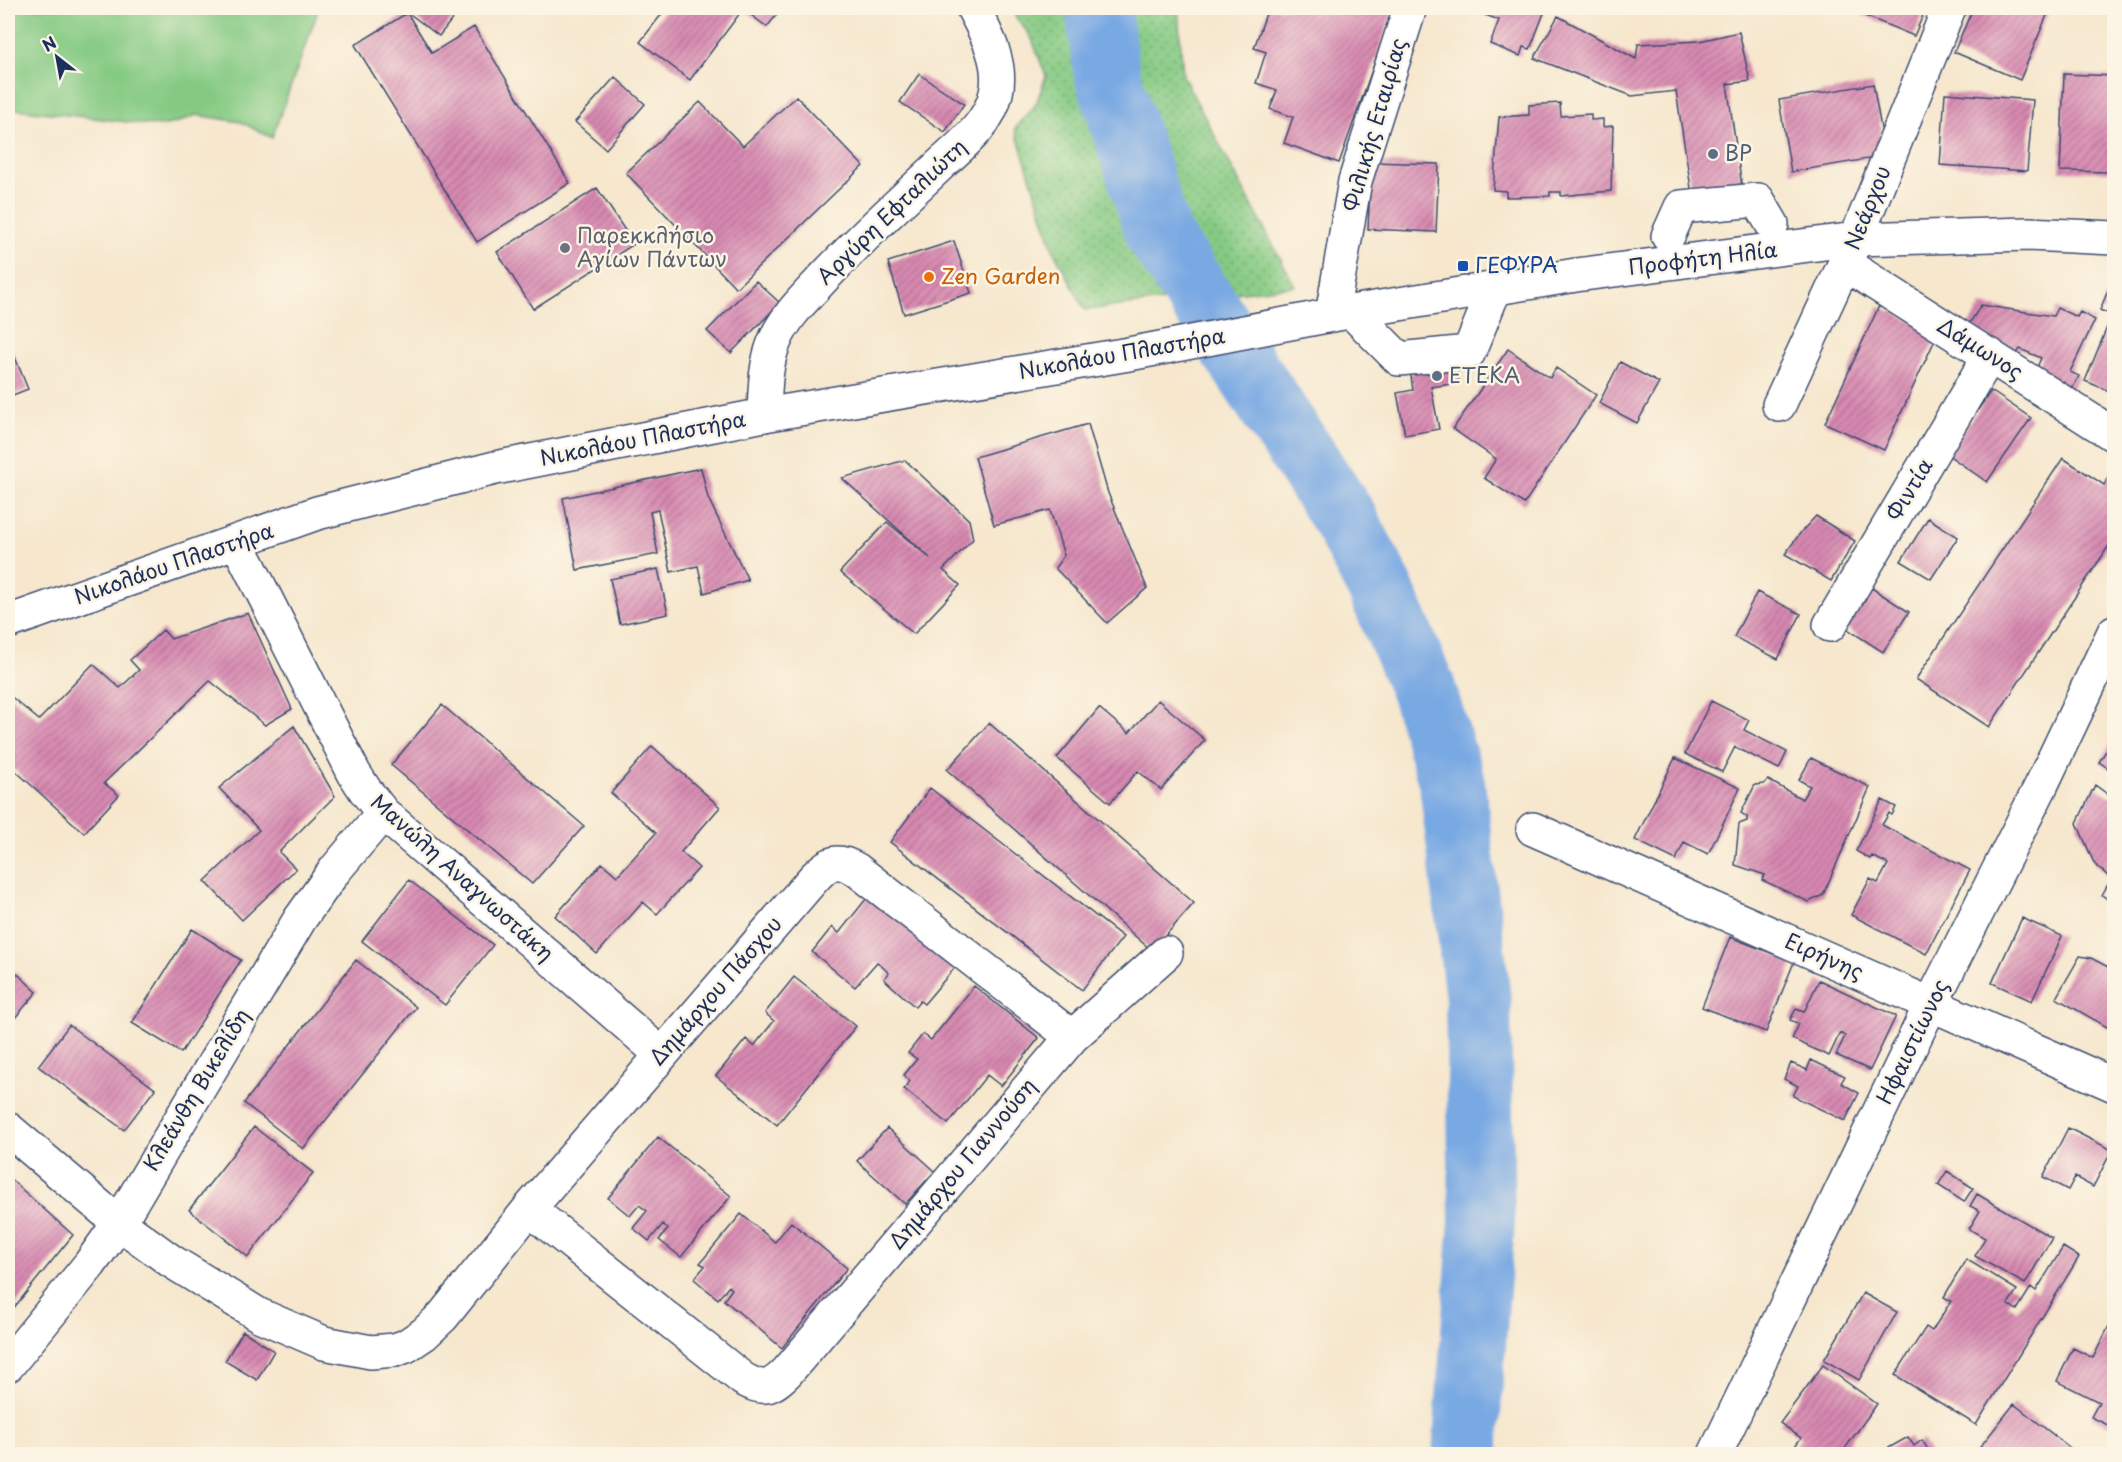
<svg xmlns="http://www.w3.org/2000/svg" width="2122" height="1462" viewBox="0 0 2122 1462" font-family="'Playpen Sans',sans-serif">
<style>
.green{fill:#85ca83;stroke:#507c70;stroke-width:1.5}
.park{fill:url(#park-dots);stroke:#507c70;stroke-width:1.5}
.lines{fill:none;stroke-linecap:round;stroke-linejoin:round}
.river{stroke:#79a9e3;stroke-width:66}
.building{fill:url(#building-hatch)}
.minor-casing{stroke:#3c4b6f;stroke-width:36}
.major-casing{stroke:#3c4b6f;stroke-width:36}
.minor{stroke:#fff;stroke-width:33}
.major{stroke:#fff;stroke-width:33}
.service-dot{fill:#5c6f8a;stroke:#fcf5e5;stroke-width:2}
.worship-dot{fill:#6b7280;stroke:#fcf5e5;stroke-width:2}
.transit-dot{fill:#1a4fb4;stroke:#fcf5e5;stroke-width:2}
.food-dot{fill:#e8710a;stroke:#fcf5e5;stroke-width:2}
.labels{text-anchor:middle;stroke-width:5;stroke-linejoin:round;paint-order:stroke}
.street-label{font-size:21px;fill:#1b2f5e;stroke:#fcf5e5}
.service-label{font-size:21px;fill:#4e5e75;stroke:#fcf5e5;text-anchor:start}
.worship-label{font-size:21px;fill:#5b616d;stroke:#fcf5e5;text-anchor:start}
.transit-label{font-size:21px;fill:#164399;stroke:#fcf5e5;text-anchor:start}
.food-label{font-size:21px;fill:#c56008;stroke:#fcf5e5;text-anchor:start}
</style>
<defs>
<pattern id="park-dots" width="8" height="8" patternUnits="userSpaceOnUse" patternTransform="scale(1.5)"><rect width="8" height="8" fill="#85ca83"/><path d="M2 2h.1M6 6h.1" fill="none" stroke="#6ca46e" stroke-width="1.8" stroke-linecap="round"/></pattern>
<pattern id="building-hatch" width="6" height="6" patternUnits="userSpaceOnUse" patternTransform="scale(1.5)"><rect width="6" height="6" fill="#d889b1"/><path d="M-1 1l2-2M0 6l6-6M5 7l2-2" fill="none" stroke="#ae7093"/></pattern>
</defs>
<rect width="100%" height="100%" fill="#fcf5e5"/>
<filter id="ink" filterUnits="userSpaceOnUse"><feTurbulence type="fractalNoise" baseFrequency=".0167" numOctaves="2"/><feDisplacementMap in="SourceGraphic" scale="12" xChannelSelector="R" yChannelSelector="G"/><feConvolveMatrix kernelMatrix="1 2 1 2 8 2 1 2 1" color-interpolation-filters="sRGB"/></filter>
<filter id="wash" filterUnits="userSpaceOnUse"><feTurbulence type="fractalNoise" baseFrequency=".008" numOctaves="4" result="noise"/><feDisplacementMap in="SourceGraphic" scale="24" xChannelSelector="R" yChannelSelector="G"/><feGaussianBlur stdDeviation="1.35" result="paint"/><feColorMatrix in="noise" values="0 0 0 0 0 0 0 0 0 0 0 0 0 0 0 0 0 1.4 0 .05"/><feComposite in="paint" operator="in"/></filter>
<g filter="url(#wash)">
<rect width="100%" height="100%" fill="#f6e7cd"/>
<!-- green -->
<path class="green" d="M8,8H319L272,138L241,122L196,115L179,122L161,126L8,108Z"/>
<!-- park -->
<path class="park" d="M1009,8H1178L1183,76L1295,286L1085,310L1054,252L1015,129L1036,104L1046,76L1031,37Z"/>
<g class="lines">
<!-- river -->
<path class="river" d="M1098,8L1107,74L1159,235L1344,518L1379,585L1423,689L1452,783L1478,999L1482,1221L1465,1454"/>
</g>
<g id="blocks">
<!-- building -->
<path class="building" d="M402,8H461L439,36Z
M662,8H782L767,27L743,9L690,80L640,42L665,10Z
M1268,8H1394L1339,163L1284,143L1293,117L1270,109L1277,90L1256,83L1266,52L1254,48Z
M1466,8H1546L1530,49L1523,47L1520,56L1490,44L1499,20Z
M1849,8H1926L1914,36L1848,9Z
M1973,8H2050L2020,80L1954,52Z
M407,13L432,53L474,27L570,183L477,242L355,45Z
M1558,16L1636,59L1638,44L1700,41L1739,32L1750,81L1727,84L1742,187L1692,195L1676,91L1632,96L1534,58Z
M919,74L964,104L945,132L900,102Z
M2064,74L2114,76V172L2060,171Z
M615,77L645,104L606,149L575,122Z
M1873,84L1886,156L1791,172L1779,100Z
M1945,93L2033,100L2027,171L1940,165Z
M796,96L863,166L736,288L626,173L700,102L743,146Z
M1560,103L1561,116L1591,114V120L1603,119V127L1613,126L1611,191L1561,196V192H1550V196L1506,197V191L1493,190L1499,117L1529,115V105Z
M1371,162L1439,164L1436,232L1368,229Z
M597,188L634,244L533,309L497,252Z
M954,241L971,293L904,314L888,262Z
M756,281L780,303L731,353L707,331Z
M2111,283L2114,284V393L2085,381L2112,315L2100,310Z
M1981,305L2053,316L2057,308L2077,317L2080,312L2095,320L2070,372L2079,376L2070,393L2036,370L2041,358L2020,349L2016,355L1969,324Z
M1879,306L1938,333L1884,450L1825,423Z
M8,340L28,389L8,397Z
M1453,342L1459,383L1431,387L1439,429L1405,435L1397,393L1413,390L1407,349Z
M1508,349L1550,378L1556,368L1596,395L1524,504L1484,478L1496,459L1453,429Z
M1620,362L1659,383L1637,423L1599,403Z
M1991,391L2031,418L1987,482L1947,454Z
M1088,424L1108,493L1147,588L1107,623L1055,568L1064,555L1050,510L994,525L975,457Z
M2063,458L2104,485L2110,474L2114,477V538L1989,727L1916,679Z
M905,460L969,520L973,539L943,570L960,585L914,634L840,572L887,522L930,558L842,478Z
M701,468L708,498L748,580L704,593L698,566L671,572L658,510L650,512L658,554L577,570L563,498Z
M1816,516L1855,541L1831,581L1785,554L1801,532Z
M1928,518L1958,537L1931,579L1901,561Z
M658,569L668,614L620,624L610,579Z
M1867,585L1909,612L1883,652L1841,625Z
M1757,592L1801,614L1778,659L1734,637Z
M248,613L292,709L265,725L210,681L104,783L119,795L84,833L8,764V694L39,720L93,664L120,688L139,670L130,660L163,630L171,639Z
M1158,700L1205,740L1161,790L1138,771L1110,803L1057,758L1099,708L1129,733Z
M1711,701L1749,720L1744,730L1787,752L1779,769L1735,747L1722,772L1685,754Z
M442,705L584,826L532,884L391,765Z
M989,723L1194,903L1152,951L947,770Z
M294,726L335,796L279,852L296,869L242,920L205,881L259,830L219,788Z
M2114,738V772L2099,762Z
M652,746L720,807L681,852L699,868L657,914L643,902L597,954L555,916L602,863L617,876L656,833L611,793Z
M1675,758L1740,788L1708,854L1684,842L1676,860L1635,840Z
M1811,758L1870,787L1823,895L1809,902L1762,880L1765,875L1735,865L1739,824L1747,821V817L1741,813L1755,785L1764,784L1768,780L1802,799L1810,786L1799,780Z
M2095,785L2114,799V904L2102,895L2111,879L2094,863L2077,823Z
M930,788L1123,937L1082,990L890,842Z
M1882,800L1896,807L1892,815L1889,813L1882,825L1970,870L1926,954L1851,915L1870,879L1878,883L1888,864L1872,856L1870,859L1856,851Z
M409,880L493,945L445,1005L362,941Z
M870,894L957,965L924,1004L920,1001L915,1007L884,979L889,973L877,962L855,987L812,952L832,927L839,933Z
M2022,918L2062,936L2032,1001L1992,983Z
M192,929L241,960L181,1053L132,1023Z
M1730,937L1794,962L1766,1032L1702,1007Z
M2080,956L2091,958L2114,970V1031L2056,998Z
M356,960L416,1007L303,1149L244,1103Z
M8,965L37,992L8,1026Z
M794,977L856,1026L777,1125L716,1076L746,1039L754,1046L774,1021L765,1013Z
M1819,980L1896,1016L1870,1070L1836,1055L1845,1036L1840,1033L1829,1056L1792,1039L1799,1024L1790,1020L1796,1009L1804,1012Z
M974,986L1039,1038L1001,1086L987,1075L948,1124L904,1089L910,1081L904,1075L917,1059L908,1053L923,1034L931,1040Z
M69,1025L155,1089L124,1130L38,1066Z
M1811,1060L1845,1076L1841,1083L1859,1093L1845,1121L1793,1096L1798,1086L1784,1079L1791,1063L1807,1070Z
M254,1127L313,1173L248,1257L189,1210Z
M887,1128L935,1171L905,1204L857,1161Z
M2068,1128L2112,1150L2093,1187L2075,1177L2068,1190L2043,1177Z
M658,1137L731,1196L681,1257L659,1240L668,1229L663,1224L649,1241L633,1228L647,1211L639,1205L630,1216L608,1198Z
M1947,1171L1973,1188L1964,1202L1938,1185Z
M8,1177L73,1235L8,1315Z
M1977,1194L2052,1238L2025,1284L1975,1256L1985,1238L1969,1229L1980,1211L1970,1206Z
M741,1214L775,1242L791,1222L847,1268L782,1348L724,1300L732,1289L729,1286L718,1299L694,1279L705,1266L700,1263Z
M2063,1247L2079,1257L1976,1425L1895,1375L1926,1327L1932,1331L1951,1301L1944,1297L1966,1259L2017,1290L2008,1304L2017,1310L2031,1287L2036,1291Z
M1863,1293L1897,1312L1859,1380L1824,1360Z
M2112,1320L2114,1321V1428L2091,1417L2099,1402L2057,1381L2073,1348L2093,1358Z
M243,1331L274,1351L257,1380L225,1361Z
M1823,1365L1877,1404L1841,1454H1807L1795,1446L1801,1438L1780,1423Z
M2014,1404L2078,1454H1979L1976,1452Z
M1908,1437L1914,1446L1922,1440L1931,1454H1878Z"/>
</g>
</g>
<g filter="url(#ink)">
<use href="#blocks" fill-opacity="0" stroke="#3c4b6f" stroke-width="1.5"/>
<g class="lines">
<!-- minor casing -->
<g class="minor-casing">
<path id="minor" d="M1668,236L1681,207L1758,200L1772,224
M1845,264L2114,435
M1352,312L1399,359L1469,352L1495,288
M1332,315L1355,181L1410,8
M1779,405L1856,239L1949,8
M764,415C765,390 765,366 774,343C783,320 801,302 817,285C856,242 899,204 941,164C962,145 990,123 996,93C1003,63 986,33 973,8
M237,542L354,773L365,790L383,813L661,1054
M1830,625L1990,355
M1533,829L2114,1085
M8,1129L119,1223L171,1261L259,1315L324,1343L371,1352L395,1350L406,1346L424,1334L443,1316L529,1209L814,878C829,862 837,858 857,870L1072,1037
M529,1209L743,1379C763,1390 770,1389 787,1372L1072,1037L1166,953
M8,1365L90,1264L119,1223L300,919L335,870L383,813
M1715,1454L1931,1004L2041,786L2114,632"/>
</g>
<!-- major casing -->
<g class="major-casing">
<path id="major" d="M8,622L317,513L495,468L764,415L1129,354L1332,315L1576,275L1856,239L2028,234L2114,238"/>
</g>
<!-- minor -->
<use href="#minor" class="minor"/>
<!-- major -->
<use href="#major" class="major"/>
</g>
</g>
<!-- markers -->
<g class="service-dot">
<circle cx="1713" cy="154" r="6"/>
<circle cx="1437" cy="376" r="6"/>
</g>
<circle class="worship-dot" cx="565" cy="248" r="6"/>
<rect class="transit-dot" x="1457" y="260" width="12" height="12" rx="3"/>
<circle class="food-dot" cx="929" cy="277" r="6"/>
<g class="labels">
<!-- street labels -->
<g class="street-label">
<text transform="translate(1375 125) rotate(-74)" y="7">Φιλικής Εταιρίας</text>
<text transform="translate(1868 208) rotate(-68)" y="7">Νεάρχου</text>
<text transform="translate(892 212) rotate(-44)" y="7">Αργύρη Εφταλιώτη</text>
<text transform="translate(1703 259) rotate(-7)" y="7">Προφήτη Ηλία</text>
<text transform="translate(1980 349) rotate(32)" y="7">Δάμωνος</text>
<text transform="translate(1122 354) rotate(-10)" y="7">Νικολάου Πλαστήρα</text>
<text transform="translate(643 439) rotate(-11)" y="7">Νικολάου Πλαστήρα</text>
<text transform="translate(1910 490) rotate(-59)" y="7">Φιντία</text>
<text transform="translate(174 564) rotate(-19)" y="7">Νικολάου Πλαστήρα</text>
<text transform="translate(462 878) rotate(42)" y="7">Μανώλη Αναγνωστάκη</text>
<text transform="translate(1824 957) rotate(24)" y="7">Ειρήνης</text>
<text transform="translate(716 991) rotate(-49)" y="7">Δημάρχου Πάσχου</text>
<text transform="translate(1913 1042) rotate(-64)" y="7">Ηφαιστίωνος</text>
<text transform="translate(197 1090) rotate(-59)" y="7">Κλεάνθη Βικελίδη</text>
<text transform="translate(963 1164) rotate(-50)" y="7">Δημάρχου Γιαννούση</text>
</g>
<!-- service labels -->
<g class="service-label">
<text x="1725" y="161">BP</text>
<text x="1449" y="383">ΕΤΕΚΑ</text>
</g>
<!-- worship labels -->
<g class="worship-label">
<text x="577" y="243">Παρεκκλήσιο<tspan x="577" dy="24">Αγίων Πάντων</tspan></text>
</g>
<!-- transit labels -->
<g class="transit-label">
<text x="1475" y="273">ΓΕΦΥΡΑ</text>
</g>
<!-- food labels -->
<g class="food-label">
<text x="941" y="284">Zen Garden</text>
</g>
</g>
<!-- margin -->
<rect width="2122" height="1462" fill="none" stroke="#fcf5e5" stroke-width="30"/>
<!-- north arrow -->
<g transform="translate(57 57) rotate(329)" stroke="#fcf5e5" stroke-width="4.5" paint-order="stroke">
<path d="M0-4.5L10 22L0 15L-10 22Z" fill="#1b2f5e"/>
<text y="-9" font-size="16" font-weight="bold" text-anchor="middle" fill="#1b2f5e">N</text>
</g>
</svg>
